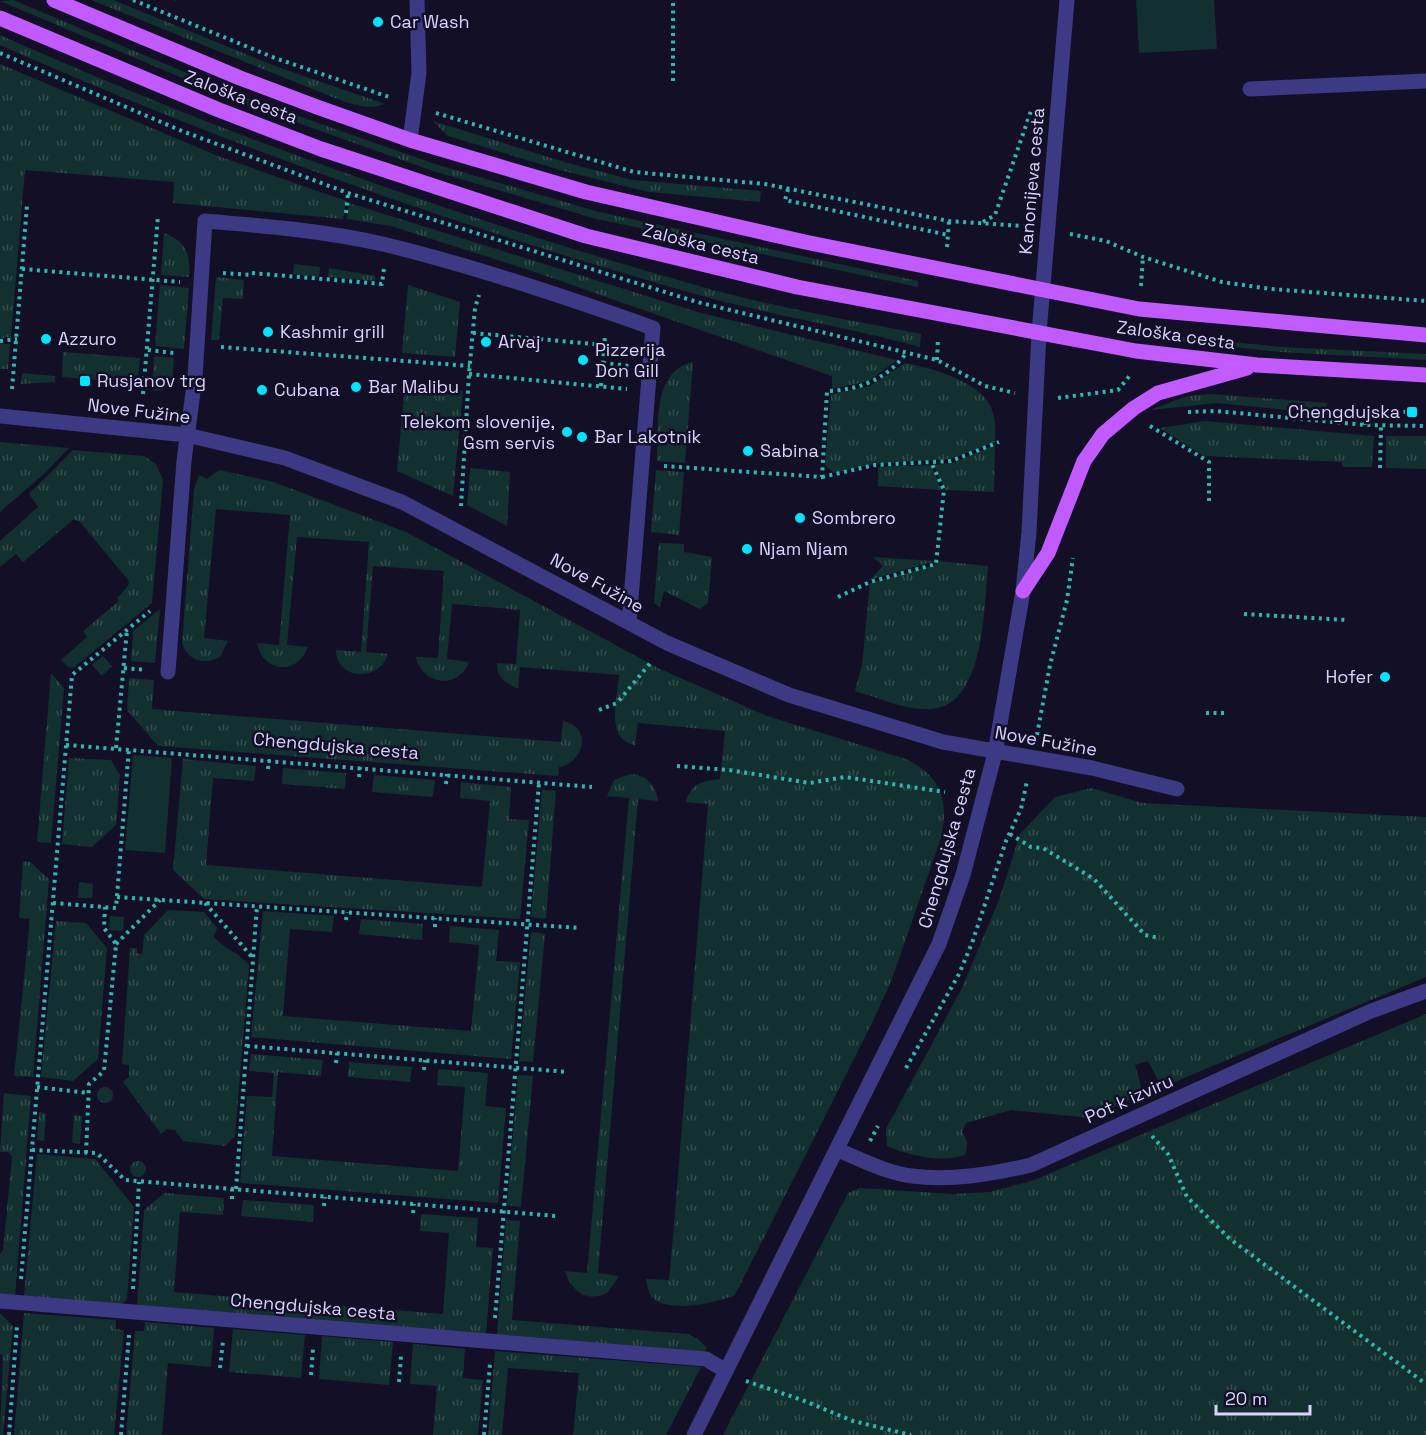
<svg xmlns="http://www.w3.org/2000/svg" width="1426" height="1435" viewBox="0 0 1426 1435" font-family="'Space Grotesk',sans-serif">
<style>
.grass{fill:url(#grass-tufts)}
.pitch{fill:#12302f}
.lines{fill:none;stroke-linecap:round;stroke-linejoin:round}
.path{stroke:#2fb8b0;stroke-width:4;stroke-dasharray:3 4.5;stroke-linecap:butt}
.minor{stroke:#3d3a85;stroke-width:15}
.major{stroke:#c25bff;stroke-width:15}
.poi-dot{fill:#00e5ff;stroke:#130f26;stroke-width:2}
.labels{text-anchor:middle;stroke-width:5;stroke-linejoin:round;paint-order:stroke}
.poi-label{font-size:18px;fill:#d9d4ff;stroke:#130f26;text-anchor:start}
.street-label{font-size:18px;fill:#d9d4ff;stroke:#130f26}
</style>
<defs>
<pattern id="grass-tufts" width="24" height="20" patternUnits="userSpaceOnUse" patternTransform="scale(1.5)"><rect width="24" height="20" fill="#12302f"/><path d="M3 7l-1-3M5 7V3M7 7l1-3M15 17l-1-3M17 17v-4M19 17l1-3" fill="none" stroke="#344d4e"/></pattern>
</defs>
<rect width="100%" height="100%" fill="#130f26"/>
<!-- grass -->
<path class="grass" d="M13,0L244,97L435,164L599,212L918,281V287L597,219L433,171L242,103L0,1Z
M91,0H113L275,66L385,104C367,111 352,104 335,98Z
M0,35C224,135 456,217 692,284C768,306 845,319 921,334L920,347C844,326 764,314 688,292C453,225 223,144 0,45Z
M0,64L218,156L346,201L343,219L173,203L174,182L25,170L11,337L0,338Z
M433,121L564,162L633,180L761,191L760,202L649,192L560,170L448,136Z
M349,203L701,313L897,360L869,381L832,389V376L532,271L391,226L347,219Z
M164,233C186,241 191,255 189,277L161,275Z
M294,264L320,267L319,277L293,274Z
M329,268L375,276V281L328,277Z
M216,277L244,280L243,299L223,298L219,340H211Z
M160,285L189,288L184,349L155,346Z
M408,285L460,302L455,357L402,353Z
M1161,335L1281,347L1426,354V360L1280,352L1177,341L1160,339Z
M0,344H10L8,369H0Z
M63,352L140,358L137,389L111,387V381L62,377Z
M154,356L174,358L172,383L161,391L152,390Z
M693,362L685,463L657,461C659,428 651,371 693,362Z
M905,363C931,368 986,382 993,413C996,422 995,433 995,442L950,459L873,464L834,473L825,465L831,394L870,386Z
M22,373L55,376V382L21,384Z
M405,384L463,391L453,496L397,471Z
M1210,394L1327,403L1326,414L1217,403L1150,410L1187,396Z
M1205,421L1374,436L1372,467H1342V462L1204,456L1160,428Z
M1386,436H1426V469L1386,468Z
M0,442L69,448L46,472L0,512Z
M995,445L994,492L945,490L934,465L953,463Z
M73,450L144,456L156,464L163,480L152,603L73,668L68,667L61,660L87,637L83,631L119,601L117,598L128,586L129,581L79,521L73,520L23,562L16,554L0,567V541L38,507L29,494Z
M931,465L941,490L878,486V467Z
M470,468L510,472L507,526L467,505Z
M219,470L274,482L406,532L660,669L767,716L906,759C942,777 949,801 941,838L892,979L874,1019L735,1295C716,1303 668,1314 652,1297C648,1292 647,1285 646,1279L669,1280L673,1237L708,804L686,802C691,783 702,781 720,779L725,731L638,723L635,745C604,739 618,697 619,675L520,667L518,689C506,683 496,678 497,663L516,664L520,610L452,604L447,659L469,662C458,691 421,684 416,657L438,658L444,571L373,566L366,652L388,654C380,682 337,681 336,650L361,652L369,542L297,537L287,645L308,647C297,676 263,673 257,643L279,645L290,515L216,509L204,638L228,641L220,657C203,666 188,660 182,643L194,489L199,475L207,479Z
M656,470L684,472L679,535L651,532Z
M659,543L684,544V552L712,557L708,603L700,609L664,591L660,607L654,603Z
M873,557L935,561L870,580L883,566Z
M939,561L988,566C984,606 985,705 932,709C907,711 879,698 855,691L862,665L870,583L937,564Z
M160,609L155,663L131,661L133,631Z
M103,656L112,666L102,676L92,665Z
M51,673L64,688L51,843L37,842Z
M129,678L154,680L152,709L561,742L563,721C593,727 584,763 559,767L558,776L158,746L127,710Z
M69,758L111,760L120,775L116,825L92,847L62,844Z
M183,759L256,766L254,781L213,778L206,865L482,887L490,801L460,798L461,782L511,787L509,819L529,820L520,919L204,899L173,870Z
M283,768L346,773L345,789L282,784Z
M630,774C646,775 656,784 658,801L638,799L598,1273L619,1276L608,1292C588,1304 571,1291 565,1271L587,1273L629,798L607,796L614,780Z
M374,775L435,780L433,797L372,792Z
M1092,788L1142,803L1426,817V977L1172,1083L1160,1084L1148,1061L1135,1065L1141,1086L1139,1095L1091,1118L1011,1110L966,1123L962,1132C967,1140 969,1145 965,1155C942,1163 909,1156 887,1146L886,1129L962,988L999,900L1020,834L1055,797Z
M542,790L556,791L546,919L531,917Z
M23,861L30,862L49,879L33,1077L14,1076L30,919L19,918Z
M79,882L93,884L92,898H78Z
M168,910L204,912L217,928L214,937C226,950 238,952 249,965L235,1136L225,1146L183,1141L175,1130L167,1129L161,1134L123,1082L129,1077V1065L122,1064L130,948H137V953L142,954L144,935Z
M263,911L334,916L332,932L290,929L283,1016L471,1031L479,945L449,942L450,926L499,930L496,961L520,962L511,1059L251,1037Z
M110,916L124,917L123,931L109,930Z
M361,919L423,924L422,940L359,934Z
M56,921L86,923L107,948L98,1059L73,1081L41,1077Z
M531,932L545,934L533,1062L519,1061Z
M1426,1014V1435H723L848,1193L860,1188L952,1194L990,1192L1034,1180Z
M251,1054L323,1060L321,1076L278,1072L272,1156L458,1171L465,1087L437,1085L438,1069L488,1073L485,1106L506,1108L498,1203L240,1183L247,1096L272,1097L274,1073L249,1071Z
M349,1062L412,1067L410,1082L348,1077Z
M518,1075L533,1076L521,1207L507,1205Z
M97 1095a8 8 0 1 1 16 0a8 8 0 1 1-16 0Z
M4,1093L31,1096L15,1297L0,1295V1254L3,1250L12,1157L8,1152H0Z
M39,1112L46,1113L44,1141L37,1140Z
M74,1115L82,1116L80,1144L72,1143Z
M37,1154L95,1159L134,1207L127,1299L121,1305L24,1296Z
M130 1169a8 8 0 1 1 16 0a8 8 0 1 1-16 0Z
M164,1193L224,1198L223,1215L180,1212L174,1292L443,1314L449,1233L420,1231L421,1214L478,1218L476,1247L493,1248L486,1335L137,1306L144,1210Z
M243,1200L314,1205L313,1222L241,1216Z
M506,1220L520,1221L512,1320L688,1334L698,1339L707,1348L704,1352L497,1335Z
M0,1313L13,1326L3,1435H0L3,1355L0,1354Z
M24,1313L116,1320L115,1329L124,1330L114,1435H14Z
M145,1322L214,1328L211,1367L168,1363L162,1435H126L135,1331H144Z
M233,1329L305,1335L301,1378L229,1372Z
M322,1336L393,1342L389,1385L319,1379Z
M413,1344L465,1349L463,1378L483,1380L478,1435H433L437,1386L410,1384Z
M495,1351L701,1367L666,1435H573L579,1373L508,1368L502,1435H488Z"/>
<!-- pitch -->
<path class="pitch" d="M1136,0H1214L1217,49L1139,53Z
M133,755L172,758L165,853L125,850Z"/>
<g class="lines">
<!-- path -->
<path class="path" d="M133,0L275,58L392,98
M0,53L182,131L348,193L697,302L937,360L985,386L1015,393
M673,81V0
M436,113L634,172L765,184L949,221L1024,226
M788,189L785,200L948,235
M346,213L348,193
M983,222L995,215L1032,108
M1070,234L1106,241L1143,257L1222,282L1271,289L1426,301
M947,247L949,221
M22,269L180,282
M223,273L252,275
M252,273L382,284L384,268
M1141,286L1143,257
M473,333L604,345
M0,341L17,339
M221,347L470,366
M148,350L174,353
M937,360L938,338
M603,363L629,366
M469,374L627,389
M601,386L605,336
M12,389L27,205
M143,394L158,216
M1058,398L1118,390L1132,373
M1366,410L1412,412L1413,407
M1188,412L1216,411L1365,425L1426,426
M1365,425L1366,405
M1150,426L1209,462V502
M664,466L822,477L827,391C860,390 887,379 907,352
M1380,468L1381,426
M822,477L875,465L951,461L999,442
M461,506L469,374L475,308L479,295
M838,597L870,582L936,564L944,490L931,462
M1244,614L1347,620
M124,668L146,670
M599,710L617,703L652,661
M1206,713H1227
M1037,735L1050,665L1067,600L1073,558
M66,745L592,787
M116,748L127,630
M677,766L729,770L810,783L845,777L945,792
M268,769L269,760
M359,777L360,767
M446,784L447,774
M1010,834L1031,847L1043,848L1094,879L1145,935L1159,938
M117,897L580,928
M53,903L116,908L129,748
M205,903L253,958
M346,920L347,912
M435,927V918
M116,944L160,900
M247,1046L568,1072
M336,1063L337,1053
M906,1068L959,974L972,943L1006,841L1021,809L1027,781
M424,1070L425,1060
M37,1087L88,1093
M1152,1136L1168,1154L1187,1197L1230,1239L1426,1384
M870,1141L878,1126
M32,1150L97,1153L125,1180L556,1216
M86,1153L89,1084L104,1071L116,944L104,928L105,907
M236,1189L257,906
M232,1199V1189
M324,1206L325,1197
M413,1213L414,1204
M21,1279L72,675L150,611
M133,1289L139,1182
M495,1318L539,783
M220,1368L223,1341
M311,1375L313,1349
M746,1381L802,1400L853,1421L911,1435
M399,1382L401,1356
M9,1435L17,1325
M121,1435L129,1335
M484,1435L490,1364"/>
<!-- minor -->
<path class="minor" d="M1250,89L1426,81
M410,140L419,73L417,0
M0,416L187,435L285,458L402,502L667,643L789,695L943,742L1092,768L1177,789
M168,672L184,461L195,377L205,221C266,226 328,231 387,245C477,267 566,297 653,328L629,623
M838,1150C862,1160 887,1173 912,1176C952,1181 992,1174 1031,1165L1371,1011L1426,991
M0,1301L706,1359L726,1371
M694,1435L939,944L963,875L995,753L1023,591L1029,532L1039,333L1067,0"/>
<!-- major -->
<path class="major" d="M54,0L240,78L317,107L410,140L586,192L805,242L1139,309L1426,335
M0,18L219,110L321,149L586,236L797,287L1136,351L1257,365L1426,375
M1023,591L1048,553L1084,461L1103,434L1134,408L1158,393L1247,368"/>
</g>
<!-- markers -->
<g class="poi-dot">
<circle cx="378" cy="22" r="6"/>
<circle cx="268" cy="332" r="6"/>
<circle cx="46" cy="339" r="6"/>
<circle cx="486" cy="342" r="6"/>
<circle cx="583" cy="360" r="6"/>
<rect x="79" y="375" width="12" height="12" rx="3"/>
<circle cx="356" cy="387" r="6"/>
<circle cx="262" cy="390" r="6"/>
<rect x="1406" y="406" width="12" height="12" rx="3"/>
<circle cx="567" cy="432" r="6"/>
<circle cx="582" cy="437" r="6"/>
<circle cx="748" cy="451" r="6"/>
<circle cx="800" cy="518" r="6"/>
<circle cx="747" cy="549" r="6"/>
<circle cx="1385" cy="677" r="6"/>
</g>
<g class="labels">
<!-- poi labels -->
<g class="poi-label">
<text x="390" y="28">Car Wash</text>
<text x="280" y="338">Kashmir grill</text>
<text x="58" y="345">Azzuro</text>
<text x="498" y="348">Arvaj</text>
<text x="595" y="356">Pizzerija<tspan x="595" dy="21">Don Gill</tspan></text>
<text x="97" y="387">Rusjanov trg</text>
<text x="368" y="393">Bar Malibu</text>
<text x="274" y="396">Cubana</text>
<text x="1400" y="418" text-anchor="end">Chengdujska</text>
<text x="555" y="428" text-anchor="end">Telekom slovenije,<tspan x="555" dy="21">Gsm servis</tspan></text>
<text x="594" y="443">Bar Lakotnik</text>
<text x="760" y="457">Sabina</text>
<text x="812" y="524">Sombrero</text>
<text x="759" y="555">Njam Njam</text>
<text x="1373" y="683" text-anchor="end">Hofer</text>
</g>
<!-- street labels -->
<g class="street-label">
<text transform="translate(241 97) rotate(21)" y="6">Zaloška cesta</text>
<text transform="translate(1032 181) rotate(-85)" y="6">Kanonijeva cesta</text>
<text transform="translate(701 244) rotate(14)" y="6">Zaloška cesta</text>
<text transform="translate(1176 335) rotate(8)" y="6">Zaloška cesta</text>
<text transform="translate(139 411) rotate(7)" y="6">Nove Fužine</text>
<text transform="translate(597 583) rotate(29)" y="6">Nove Fužine</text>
<text transform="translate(1046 741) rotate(10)" y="6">Nove Fužine</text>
<text transform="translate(336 746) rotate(5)" y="6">Chengdujska cesta</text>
<text transform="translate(947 848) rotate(-74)" y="6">Chengdujska cesta</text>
<text transform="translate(1129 1099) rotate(-24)" y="6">Pot k izviru</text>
<text transform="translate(313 1307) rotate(5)" y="6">Chengdujska cesta</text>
</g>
</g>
<!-- scale -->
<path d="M1216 1405v9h94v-9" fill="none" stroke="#d9d4ff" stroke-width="3"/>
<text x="1225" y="1405" font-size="18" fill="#d9d4ff" stroke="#130f26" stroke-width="4.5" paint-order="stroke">20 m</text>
</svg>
